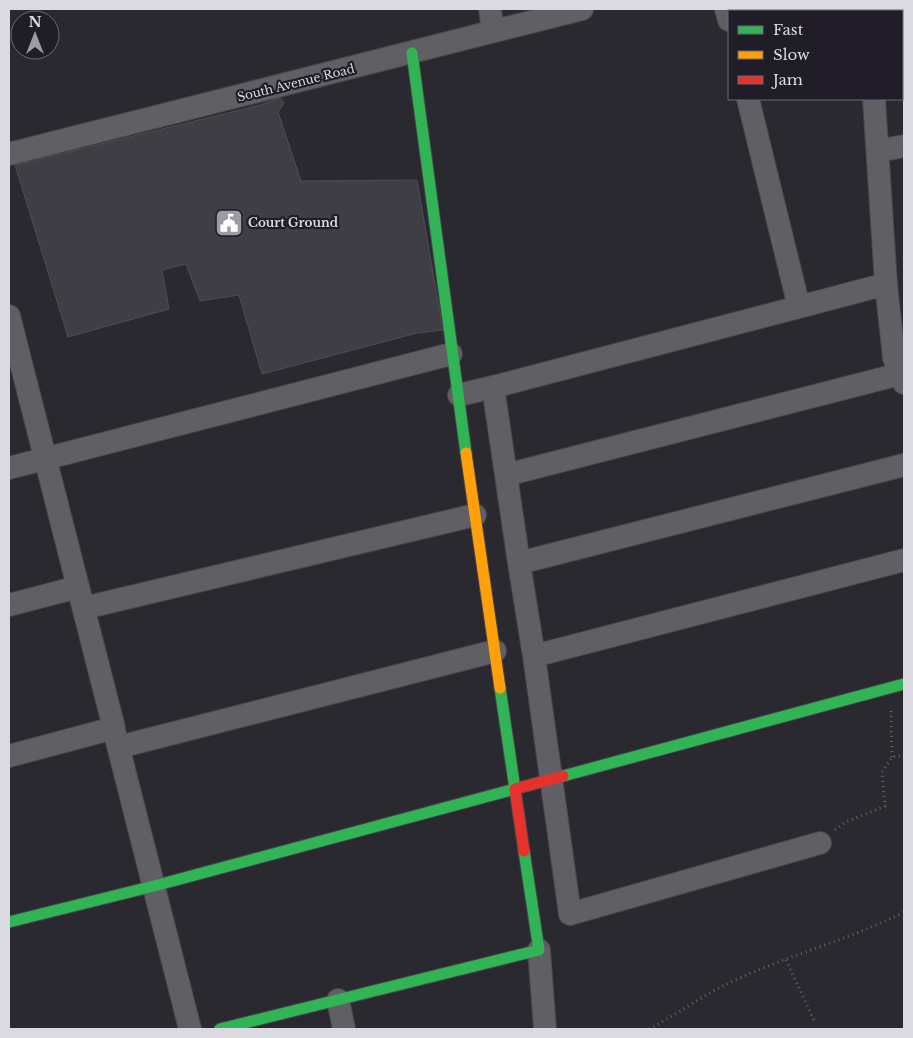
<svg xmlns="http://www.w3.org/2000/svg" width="913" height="1038" viewBox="0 0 913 1038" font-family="'Libre Baskerville',serif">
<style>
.building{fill:#3f3e44;stroke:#4e4d54}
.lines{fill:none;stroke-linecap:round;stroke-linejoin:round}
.street-casing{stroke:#48464c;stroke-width:24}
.fast-casing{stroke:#48464c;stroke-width:13}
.slow-casing{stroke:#48464c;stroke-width:13}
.jam-casing{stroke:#48464c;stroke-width:13}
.path{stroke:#636267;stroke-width:3;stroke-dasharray:1 4;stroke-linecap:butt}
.street{stroke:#605f64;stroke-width:22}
.fast{stroke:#30b455;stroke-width:11}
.slow{stroke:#ff9f0a;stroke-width:11}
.jam{stroke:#e5322d;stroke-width:11}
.labels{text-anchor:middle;stroke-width:4.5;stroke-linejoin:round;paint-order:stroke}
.street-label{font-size:12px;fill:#dbd9e2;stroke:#201d29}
.poi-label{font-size:12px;font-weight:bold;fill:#dbd9e2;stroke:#201d29;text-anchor:start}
</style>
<rect width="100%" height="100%" fill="#2a2930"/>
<!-- building -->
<path class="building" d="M280,98L284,103L278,112L301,181L417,180L443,330L417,333L262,374L239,295L200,301L186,264L162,270L169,309L68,337L15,165L260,105Z"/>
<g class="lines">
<!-- street casing -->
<g class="street-casing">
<path id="street" d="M490,9L493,31
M726,9L729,20
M868,9L869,11
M878,151L904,146
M9,154L582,9
M886,284L894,358L904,383
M799,307L886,284L874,99
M9,316L114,728L9,756
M459,395L493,387
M904,465L519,563L534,656L904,560
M9,468L451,354
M506,475L493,387L799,307L748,99
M519,563L506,475L900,374
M9,605L78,587
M84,608L475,515
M534,656L570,914L820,843
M115,734L190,1029
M119,747L495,651
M539,950L545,1029
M338,1000L344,1029"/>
</g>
<!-- fast casing -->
<g class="fast-casing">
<path id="fast" d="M412,53L466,453
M563,776L904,684
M9,922L154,886L515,789L500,688
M220,1029L539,950L524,851"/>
</g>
<!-- slow casing -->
<g class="slow-casing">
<path id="slow" d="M466,453L500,688"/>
</g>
<!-- jam casing -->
<g class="jam-casing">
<path id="jam" d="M524,851L515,789L563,776"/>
</g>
<!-- path -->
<path class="path" d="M891,711L892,757
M835,830L846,822L885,806L882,772L892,757L904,755
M786,960L814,1020
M649,1029C677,1015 702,995 731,982C788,955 849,940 904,912"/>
<!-- street -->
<use href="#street" class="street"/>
<!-- fast -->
<use href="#fast" class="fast"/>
<!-- slow -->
<use href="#slow" class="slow"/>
<!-- jam -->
<use href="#jam" class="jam"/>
</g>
<!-- icons -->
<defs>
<g id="civic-square" transform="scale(1.4375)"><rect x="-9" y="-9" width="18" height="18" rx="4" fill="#9d9ba4" stroke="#201d29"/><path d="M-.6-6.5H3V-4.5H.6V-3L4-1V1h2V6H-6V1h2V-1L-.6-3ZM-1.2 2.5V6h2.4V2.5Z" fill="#fff"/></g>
</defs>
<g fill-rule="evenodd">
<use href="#civic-square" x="229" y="223"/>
</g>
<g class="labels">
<!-- street labels -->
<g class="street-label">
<text transform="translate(296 83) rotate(-14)" y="4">South Avenue Road</text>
</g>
<!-- poi labels -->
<g class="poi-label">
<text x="248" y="227">Court Ground</text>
</g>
</g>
<!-- border -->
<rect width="913" height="1038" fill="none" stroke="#dbd9e2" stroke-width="20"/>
<!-- legend -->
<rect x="728" y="10" width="175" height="90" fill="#201d29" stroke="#6b6873"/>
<rect x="738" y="26" width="25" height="8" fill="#30b455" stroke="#6b6873"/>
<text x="773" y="35" font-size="15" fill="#dbd9e2">Fast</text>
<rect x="738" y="51" width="25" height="8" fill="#ff9f0a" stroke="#6b6873"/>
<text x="773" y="60" font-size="15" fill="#dbd9e2">Slow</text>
<rect x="738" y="76" width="25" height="8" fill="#e5322d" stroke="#6b6873"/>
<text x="773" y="85" font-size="15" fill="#dbd9e2">Jam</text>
<!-- north arrow -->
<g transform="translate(35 35)"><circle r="24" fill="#201d29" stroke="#6b6873"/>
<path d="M0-4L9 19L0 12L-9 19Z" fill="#9d9ba4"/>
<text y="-8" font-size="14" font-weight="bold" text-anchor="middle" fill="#dbd9e2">N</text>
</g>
</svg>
